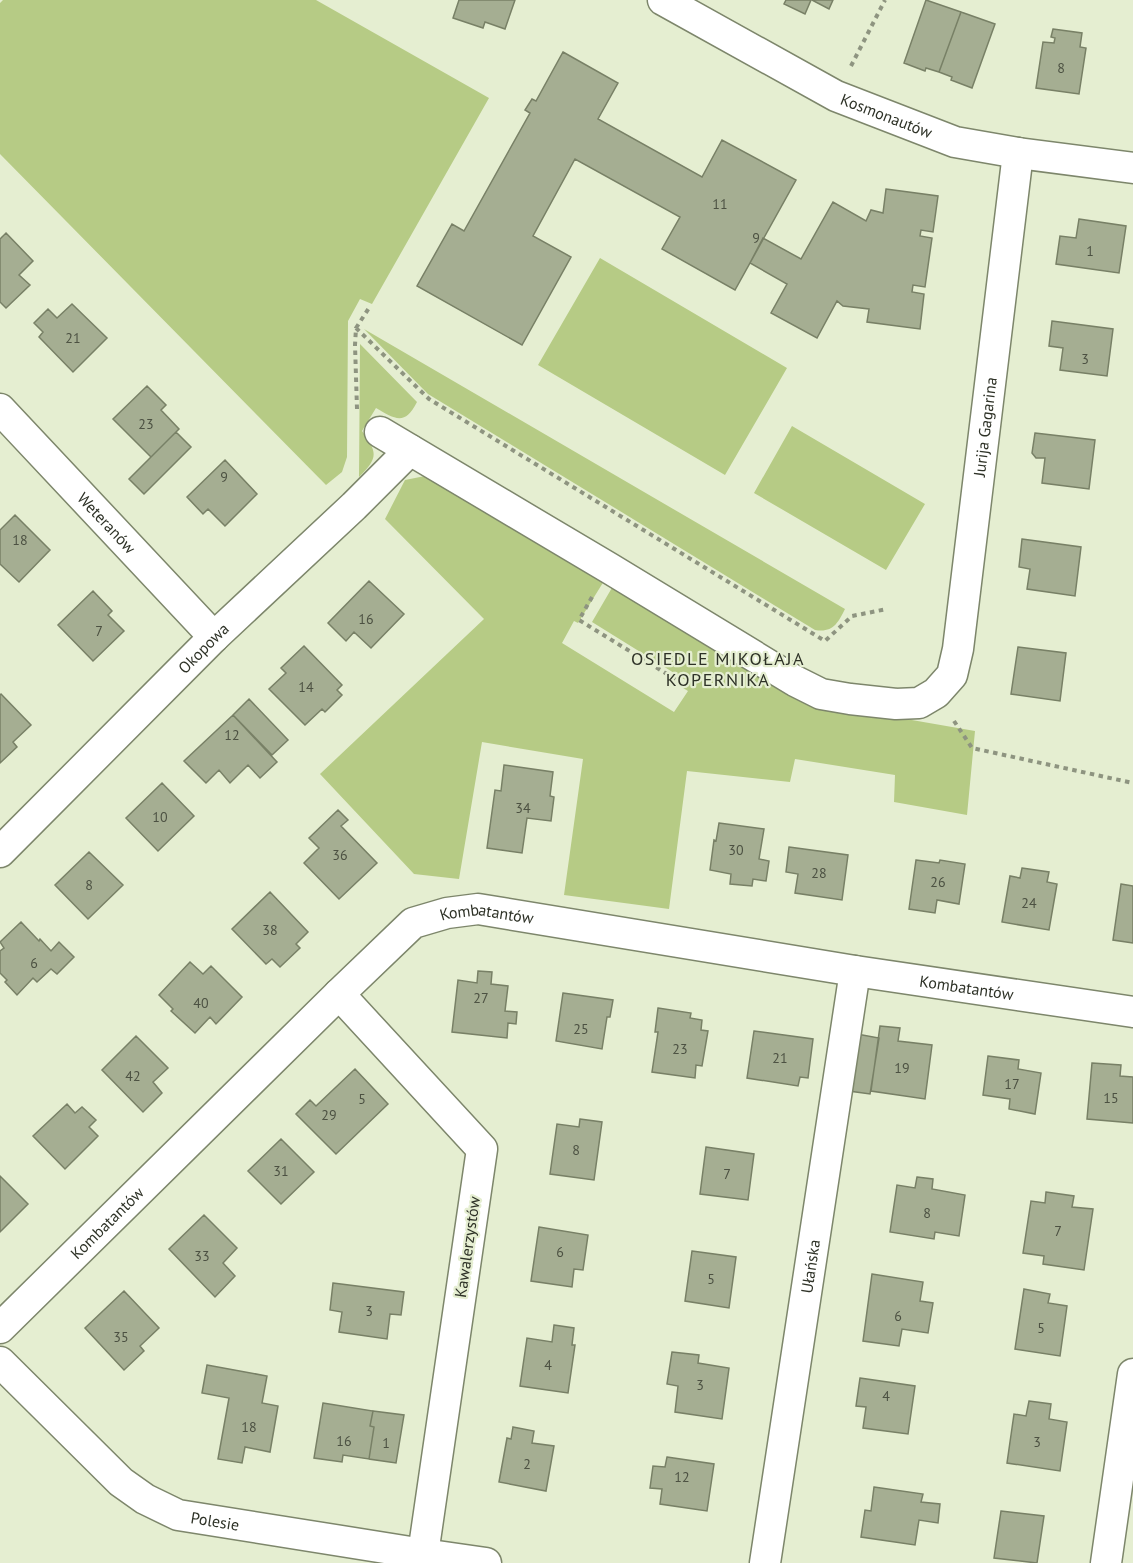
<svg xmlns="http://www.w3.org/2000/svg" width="1133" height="1563" viewBox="0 0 1133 1563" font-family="'PT Sans',sans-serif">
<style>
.green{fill:#b6cb85}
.building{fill:#a5ae92;stroke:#788066;stroke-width:1.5}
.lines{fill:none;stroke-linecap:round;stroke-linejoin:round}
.street-casing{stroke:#7d866b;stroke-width:33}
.path{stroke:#8e9480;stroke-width:4;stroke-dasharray:4.5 4.5;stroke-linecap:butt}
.street{stroke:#fff;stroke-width:30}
.labels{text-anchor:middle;stroke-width:4.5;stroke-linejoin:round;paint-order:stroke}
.number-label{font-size:14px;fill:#4c5142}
.street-label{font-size:16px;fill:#2e3227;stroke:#e5eed1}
.neighbourhood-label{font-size:18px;letter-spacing:1.5px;fill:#2e3227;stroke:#e5eed1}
</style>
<rect width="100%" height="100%" fill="#e5eed1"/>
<!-- green -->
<path class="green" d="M3,0H316L489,98L372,304L360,299L348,321L347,457L342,472L326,485L0,154V3Z
M600,258L787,368L725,475L538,365Z
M364,329L845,609C838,623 833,633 815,630L428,394Z
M360,344L417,402C405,426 395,419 376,408L362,431C378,453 378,458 359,477Z
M792,426L925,504L886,570L754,493Z
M425,476L604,581L578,623L574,621L562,643L674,712L688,691L683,688L687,681L592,622L613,586L797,700L975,731L967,815L894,802L895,775L795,759L790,782L687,771L669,909L564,895L583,759L482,742L459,879L414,874L320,774L484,619L385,519L405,480Z"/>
<!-- building -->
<path class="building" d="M459,0H515L505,29L485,22L483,28L453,18Z
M786,0H811L805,14L784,4Z
M812,0H833L829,9Z
M926,0L961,12L939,72L926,68L925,71L904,63Z
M961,12L995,24L972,88L951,80L952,77L939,72Z
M1053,29L1082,33L1080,47L1086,48L1079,94L1036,88L1043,42L1054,43L1055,38L1051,37Z
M563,52L618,83L598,119L702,177L722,140L796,180L735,290L662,249L680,217L575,159L533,236L571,257L522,345L417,286L452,224L464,231L530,113L525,110L532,99L536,101Z
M886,189L938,196L933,232L921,230L920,236L932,238L925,287L913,285L912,292L924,294L920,329L867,322L869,309L843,306L837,301L817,338L771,313L787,284L750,263L763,238L801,259L833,202L866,221L871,210L883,213Z
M1079,219L1126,226L1119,273L1056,264L1060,236L1076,238Z
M6,233L33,261L19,275L30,285L6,308L0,302V239Z
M72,304L107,338L73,372L39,337L43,332L34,323L48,309L57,318Z
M1052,321L1113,329L1107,376L1060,370L1063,348L1049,346Z
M147,386L166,405L161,410L179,429L151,457L113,419Z
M176,432L191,447L144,494L129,479Z
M1035,433L1095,440L1089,489L1042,483L1045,458H1036L1032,453Z
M225,460L257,494L225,526L208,509L203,514L187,497Z
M15,515L50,550L19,582L0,564V530Z
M1022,539L1081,547L1075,596L1027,589L1030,569L1019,567Z
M369,581L404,614L371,648L354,632L346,641L328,623Z
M93,591L112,611L108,615L124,631L93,661L58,625Z
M304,646L342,685L337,690L342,695L325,712L322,709L305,725L269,689L286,673L281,668Z
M1018,647L1066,653L1060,701L1011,694Z
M1,694L31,725L13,742L17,747L0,763V695Z
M249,699L288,740L272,755L233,715Z
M233,715L277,762L260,778L248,765L230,783L219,770L206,783L184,761Z
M504,765L553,772L550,796L554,797L551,821L527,818L522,853L487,848L495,790L501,791Z
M162,783L194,816L158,851L126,818Z
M338,810L348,820L341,826L377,863L339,899L304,863L319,848L309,838Z
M719,823L764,829L759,859L769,861L766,881L753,879L752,886L730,884L731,874L710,870L714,840L716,841Z
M789,847L848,855L842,900L795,893L798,874L786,872Z
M89,852L123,885L88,919L55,885Z
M916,860L939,863L940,860L965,864L959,904L937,900L935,913L909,909Z
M1022,868L1049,872L1047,882L1057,884L1049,930L1002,922L1010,876L1020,878Z
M1121,884L1133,886V943L1113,940Z
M270,892L308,932L296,944L300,948L280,967L272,959L266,964L232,929Z
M21,922L39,941L40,939L51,951L59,942L74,957L57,974L51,969L37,982L33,978L17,995L5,982L7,980L0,973V951L4,948L0,942Z
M190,962L203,974L211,966L242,997L216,1024L210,1017L195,1033L171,1011L173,1009L159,995Z
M478,971L492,972L491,984L508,986L505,1011L517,1012L516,1024L508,1023L507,1038L452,1032L458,980L477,983Z
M563,993L613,1000L610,1017H607L602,1049L556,1041Z
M658,1008L691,1013L690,1018L702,1020L701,1030L708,1031L702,1066L696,1065L695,1078L652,1072L658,1032H655Z
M880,1026L900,1028L898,1041L932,1045L925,1099L871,1091Z
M754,1031L813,1039L808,1078L800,1077L798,1086L747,1078Z
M857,1034L879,1038L870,1094L849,1091Z
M136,1036L168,1068L153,1082L162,1093L143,1112L102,1070Z
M988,1056L1019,1060L1018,1069L1041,1073L1035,1114L1009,1109L1010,1099L983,1095Z
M1092,1063L1121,1065L1120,1076L1133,1077V1123L1087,1119Z
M355,1069L388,1104L336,1154L296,1114L310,1100L316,1106Z
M67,1104L75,1113L82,1107L96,1120L89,1127L98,1136L65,1169L33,1136Z
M580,1119L602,1122L594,1180L550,1174L557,1124L579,1127Z
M281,1139L314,1172L281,1204L248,1171Z
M706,1147L754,1154L748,1200L700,1194Z
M0,1176L28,1204L0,1232Z
M917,1177L933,1179L932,1189L965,1195L959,1236L935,1232L934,1239L890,1232L897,1185L915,1188Z
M1046,1192L1074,1196L1072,1207L1093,1209L1084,1270L1043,1264L1044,1256L1023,1253L1031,1201L1045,1203Z
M204,1215L237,1248L223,1263L235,1276L215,1297L169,1249Z
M539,1227L588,1235L583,1270L574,1269L572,1287L531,1281Z
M692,1251L736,1257L729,1308L685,1301Z
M872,1274L923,1282L920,1301L933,1303L928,1333L902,1329L899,1346L863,1341Z
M333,1283L404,1292L401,1315L390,1314L387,1339L339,1332L342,1312L330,1310Z
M1024,1289L1050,1294L1048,1303L1067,1306L1060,1356L1015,1349Z
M124,1291L159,1328L140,1346L144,1351L124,1370L85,1328Z
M554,1325L574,1328L572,1345H575L568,1393L520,1386L527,1338L552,1342Z
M672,1352L699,1355L698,1363L729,1368L722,1419L675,1412L678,1386L667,1384Z
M207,1365L267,1376L262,1403L278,1406L270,1452L245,1447L242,1463L218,1459L229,1398L202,1393Z
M860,1378L915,1386L908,1434L863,1428L866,1407L856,1406Z
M1029,1401L1051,1404L1049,1419L1067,1422L1060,1471L1007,1463L1014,1414L1026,1416Z
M323,1403L373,1411L370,1426L374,1427L369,1459L343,1455L342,1462L314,1458Z
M373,1411L404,1415L396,1463L369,1459L374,1427L370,1426Z
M513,1427L534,1431L532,1443L554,1446L546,1491L499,1482L507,1438L511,1439Z
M667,1457L714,1464L707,1511L660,1504L662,1489L650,1488L653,1466L665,1467Z
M874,1487L923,1494L921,1502L940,1504L938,1523L919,1520L915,1545L861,1537L865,1510L871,1511Z
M1001,1511L1044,1516L1037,1563L994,1558Z"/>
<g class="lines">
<!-- street casing -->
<g class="street-casing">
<g id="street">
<path id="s1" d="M663,0L836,96L955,142L1018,153L1133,168"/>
<path id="s2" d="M0,409L214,637"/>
<path id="s3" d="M380,432L609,568L795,681L821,694L850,699L896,704L919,703L936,693L952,675L958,649L1018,153"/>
<path id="s4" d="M0,852L214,637L354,506L410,450"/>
<path d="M339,994L482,1149L423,1554"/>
<path id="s5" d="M0,1328L339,994L413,923L447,913L478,909L855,971L1133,1012"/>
<path id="s6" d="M0,1362L121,1482L145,1499L178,1515L423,1554L486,1563"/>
<path id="s7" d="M765,1563L855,971"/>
<path d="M1106,1563L1133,1374"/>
</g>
</g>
<!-- path -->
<path class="path" d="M851,66L885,0
M356,328L429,399L825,641L852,616L887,609
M357,409L355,345L356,328L369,308
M592,597L579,620L680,682
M954,721L972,748L1133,783"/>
<!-- street -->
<use href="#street" class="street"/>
</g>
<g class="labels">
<!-- number labels -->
<g class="number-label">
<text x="1061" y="73">8</text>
<text x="720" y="209">11</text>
<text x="756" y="243">9</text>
<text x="1090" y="256">1</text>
<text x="73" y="343">21</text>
<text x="1085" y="364">3</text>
<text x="146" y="429">23</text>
<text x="224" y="482">9</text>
<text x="20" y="545">18</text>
<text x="366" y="624">16</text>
<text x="99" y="636">7</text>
<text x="306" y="692">14</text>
<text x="232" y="740">12</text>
<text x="523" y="813">34</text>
<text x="160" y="822">10</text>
<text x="736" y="855">30</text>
<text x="340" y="860">36</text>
<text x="819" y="878">28</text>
<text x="938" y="887">26</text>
<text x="89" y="890">8</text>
<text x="1029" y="908">24</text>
<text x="270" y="935">38</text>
<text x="34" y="968">6</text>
<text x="481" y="1003">27</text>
<text x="201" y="1008">40</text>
<text x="581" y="1034">25</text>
<text x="680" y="1054">23</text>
<text x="780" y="1063">21</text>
<text x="902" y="1073">19</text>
<text x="133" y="1081">42</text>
<text x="1012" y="1089">17</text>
<text x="1111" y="1103">15</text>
<text x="362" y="1104">5</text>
<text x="329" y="1120">29</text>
<text x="576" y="1155">8</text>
<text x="281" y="1176">31</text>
<text x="727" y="1179">7</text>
<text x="927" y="1218">8</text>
<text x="1058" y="1236">7</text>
<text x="560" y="1257">6</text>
<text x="202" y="1261">33</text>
<text x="711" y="1284">5</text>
<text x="369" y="1316">3</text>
<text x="898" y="1321">6</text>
<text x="1041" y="1333">5</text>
<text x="121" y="1342">35</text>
<text x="548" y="1370">4</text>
<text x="700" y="1390">3</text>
<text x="886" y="1401">4</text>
<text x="249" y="1432">18</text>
<text x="344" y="1446">16</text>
<text x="1037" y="1447">3</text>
<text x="386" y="1448">1</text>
<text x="527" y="1469">2</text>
<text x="682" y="1482">12</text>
</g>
<!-- street labels -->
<g class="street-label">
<text dy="6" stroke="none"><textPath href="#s1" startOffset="252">Kosmonautów</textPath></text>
<text dy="6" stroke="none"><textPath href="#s3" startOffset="906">Jurija Gagarina</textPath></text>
<text dy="6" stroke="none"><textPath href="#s2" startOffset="156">Weteranów</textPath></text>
<text dy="6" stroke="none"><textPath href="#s4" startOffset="288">Okopowa</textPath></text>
<text dy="6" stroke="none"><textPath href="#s5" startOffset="654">Kombatantów</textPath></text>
<text dy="6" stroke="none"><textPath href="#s5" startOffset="1140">Kombatantów</textPath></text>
<text dy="6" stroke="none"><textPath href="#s5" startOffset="150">Kombatantów</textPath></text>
<text transform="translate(467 1247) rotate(-82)" y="6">Kawalerzystów</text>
<text dy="6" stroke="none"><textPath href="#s7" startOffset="300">Ułańska</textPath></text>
<text dy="6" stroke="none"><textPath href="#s6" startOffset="274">Polesie</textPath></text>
</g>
<!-- neighbourhood labels -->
<g class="neighbourhood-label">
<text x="718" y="665">OSIEDLE MIKOŁAJA<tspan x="718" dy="21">KOPERNIKA</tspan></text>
</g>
</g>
</svg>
